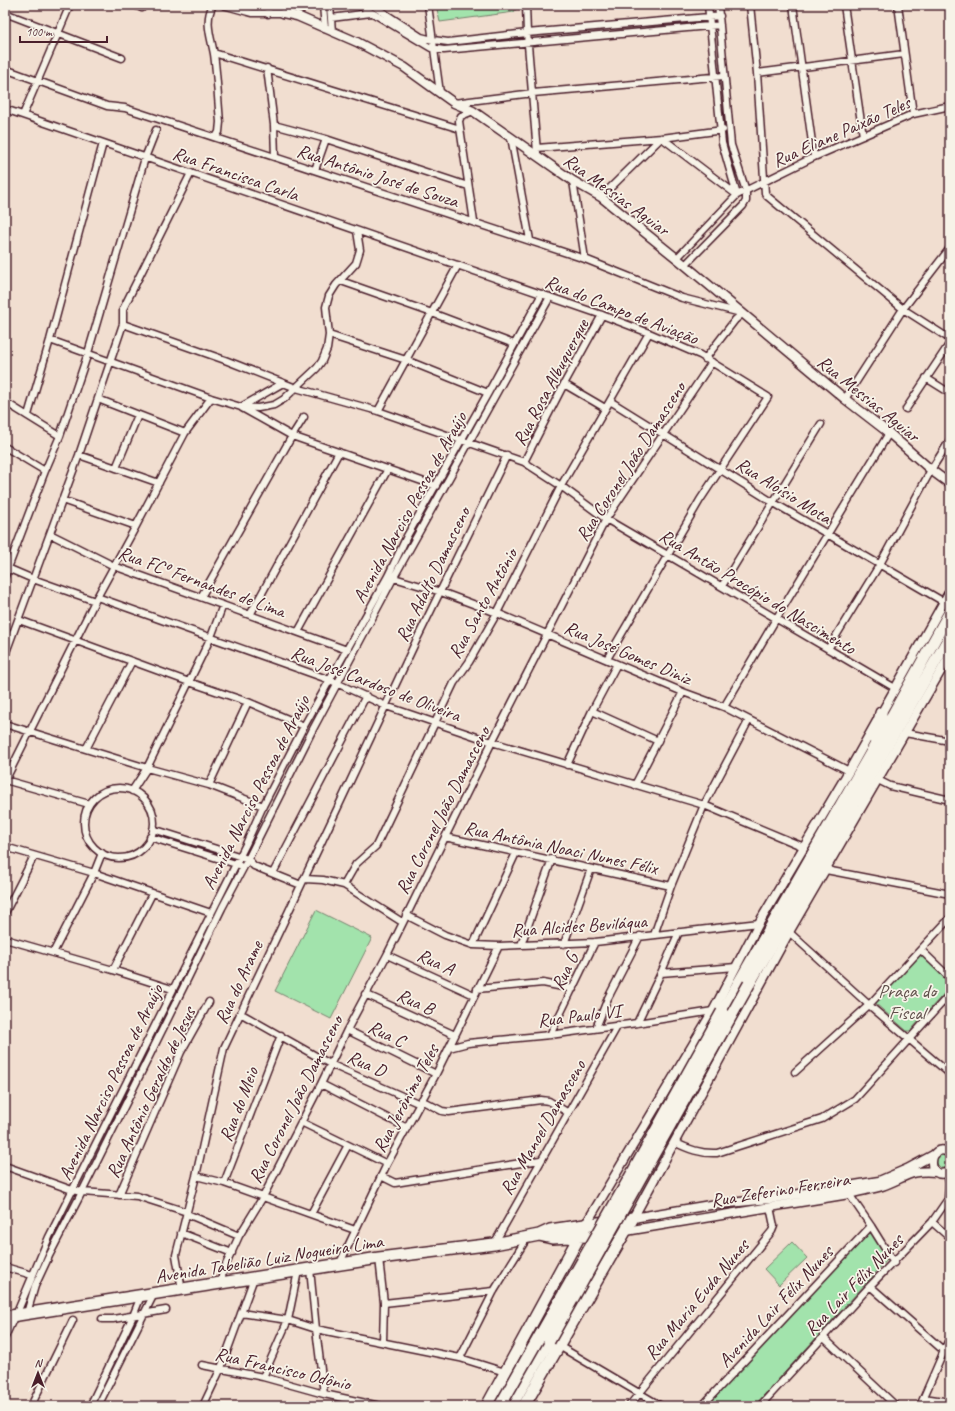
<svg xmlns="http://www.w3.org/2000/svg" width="955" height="1411" viewBox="0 0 955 1411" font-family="Caveat,sans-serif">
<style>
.green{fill:#a2e3ac;stroke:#76816c}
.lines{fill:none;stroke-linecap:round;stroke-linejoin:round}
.street-casing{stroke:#4a1f2b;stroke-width:9}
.secondary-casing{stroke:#4a1f2b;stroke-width:11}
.highway-casing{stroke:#4a1f2b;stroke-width:14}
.street{stroke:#f7f3e8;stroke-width:6}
.secondary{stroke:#f7f3e8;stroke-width:8}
.highway{stroke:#f7f3e8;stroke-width:11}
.highway-bridge-casing{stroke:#4a1f2b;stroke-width:14;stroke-linecap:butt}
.highway-bridge{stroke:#f7f3e8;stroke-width:11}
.labels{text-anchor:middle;stroke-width:3.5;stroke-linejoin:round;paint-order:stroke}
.street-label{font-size:19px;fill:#4a1f2b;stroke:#f7f3e8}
.park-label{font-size:19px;fill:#60504b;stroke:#f7f3e8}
</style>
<rect width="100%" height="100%" fill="#f1ded0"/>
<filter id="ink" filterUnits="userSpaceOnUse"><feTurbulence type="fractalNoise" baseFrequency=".025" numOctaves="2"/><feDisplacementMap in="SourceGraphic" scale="8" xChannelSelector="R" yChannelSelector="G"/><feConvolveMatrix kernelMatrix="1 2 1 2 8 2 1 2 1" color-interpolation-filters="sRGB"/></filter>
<g filter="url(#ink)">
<!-- green -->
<path class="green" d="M436,5H518L514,12L440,22Z
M316,910L372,938L331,1019L275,991Z
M921,954L950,981V987L910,1031H907L876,1004V1002Z
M940,1154L950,1156V1166L947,1168H941L937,1164L936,1158Z
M870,1231L889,1258L754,1406H706Z
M792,1242L807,1258L779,1285L764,1269Z"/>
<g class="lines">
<!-- street casing -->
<g class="street-casing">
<path id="street" d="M135,5L142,8
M213,5C204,21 211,37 214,54C217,76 218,100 220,122L219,132L216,137
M223,5L252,13H283
M268,5V14
M323,5L325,29
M330,5L332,32
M359,5L431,48L444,50L720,25
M372,5L421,37L433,40L448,42L527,33L720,16
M428,5L440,93
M526,5L527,33L537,152
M708,5L722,143L737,195
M750,5L757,73L765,193L767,196L903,309L950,339
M793,5L814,157
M844,5L863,136
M898,5L913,114
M5,13L122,58
M331,18L371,13
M214,53L460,129
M267,68L274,125L275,157
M5,69L107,106L125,108L585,259L682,298L741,313
M757,73L904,54
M454,103L533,93L724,76
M5,109L602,315L649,333L700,355L768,397L700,500L607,659
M473,111L461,116L459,121L474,222
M23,115L70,5
M274,125L326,139L468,186
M511,137L530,240
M662,138L737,195
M537,148L662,138L723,130
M315,170L326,139
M573,181L585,259
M601,197L661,138
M677,258L737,195L814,157L913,114L950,106
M685,265L743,206L746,201V191L731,145L718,5
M341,281L432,313L514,344
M123,324L225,360L296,388L378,411L524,462L561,486L606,519L895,688
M329,335L406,360L488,393
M50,340L211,398L241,407L258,408L274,405L284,399L317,368L322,361L327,349L329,335L326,307L329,296L336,285L356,263L360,250L357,231
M705,359L735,320L742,314
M926,378L950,393
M564,384L605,408
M98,399L185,433
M845,399L903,309L950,248
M610,401L774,503L944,602
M10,405L60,436
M241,407L283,383
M242,408L292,436L436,486
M906,409L950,343
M378,411L458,265
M28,415L50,340L103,143
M5,447L45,471
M79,455L159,483
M524,462L564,384L602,315
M116,468L138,415
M62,500L136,526
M50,534L114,566L347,650
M5,567L33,579L95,601
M5,576L45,471L60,436L88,353L145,158L156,130
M391,577L441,592L497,613L683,692L724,707L849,771
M722,586L821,424
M97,597L330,680L386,706L492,742L704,805L804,847
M201,597L292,436L304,417
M250,615L339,452
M19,620L189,682L248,702L304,726
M298,632L388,469
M828,649L880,564L931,470L950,440
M5,655L79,455L123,324V309L191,173
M724,707L776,619L889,433
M592,711L658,741
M5,724L147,768L209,785L263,806
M905,733L950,741
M86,749L132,661
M567,765L592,711L617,664
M5,780L89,804
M878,780L890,786L950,800
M5,781L95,601L136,526L185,433L211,398
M209,785L248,702
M635,785L683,692
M84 823a35 35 0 1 1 70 0a35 35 0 1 1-70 0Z
M132,791L147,768L211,637L223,605
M153,829L248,859L254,866L301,885
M150,837L239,865
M445,837L671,886
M5,847L94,873L211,913
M826,870L950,894
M273,873L366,696
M305,879L323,880L344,885L402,922
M344,885L356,864L376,846L454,683L469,662L497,613L561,486L649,333
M5,913L34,856
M406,915L445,935L473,945L499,946L595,942L759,923
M789,932L869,1005L950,1074
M654,935L671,886L704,805L749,720
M5,939L113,970L172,989
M564,944L591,869
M473,945L516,853
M521,945L552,859
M921,950L950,978
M53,953L94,873L102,853
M387,955L474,995
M113,970L152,894
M661,973L736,967
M477,989L543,983L573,989
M365,994L455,1035
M240,1013L330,1064L420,1104
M637,1023L661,973L679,932
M596,1028L608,998L640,936
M347,1030L436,1074
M550,1035L595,942
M449,1048L468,1043L550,1035L637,1023L713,1011
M795,1072L869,1005L950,918
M321,1084L407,1128
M421,1100L442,1111L449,1112L541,1100L549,1101L567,1112
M301,1122L387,1164
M674,1142C688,1149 701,1154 717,1153L822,1119L855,1099L950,994
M5,1166L72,1190L82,1192L137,1196L187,1212
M196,1176L224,1183L355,1230
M381,1176L395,1183L540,1160
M224,1183L281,1035
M849,1194L871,1226L894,1263
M119,1195L181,1052L209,1002
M187,1214L239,1236
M311,1214L348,1145
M932,1222L950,1238
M181,1233L232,1253
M494,1244L618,1025
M379,1258L384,1303L383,1342
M339,1265L387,1164L436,1074L499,946
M5,1267L32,1275
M310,1269L316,1329L324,1394
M222,1283V1276L224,1269L239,1236L263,1197L321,1084L347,1030L387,955L492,742L606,519L712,362
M870,1286L944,1351
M182,1290L176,1255L196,1176L224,1048L339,805L417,639L507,455
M384,1303L494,1291
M27,1313L35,1286L49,1256L82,1192L188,978L222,908L248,859L312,731L394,577L550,297
M241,1313L288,1320L316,1329L460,1358L505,1372
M16,1315L49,1237L246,844L263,806L304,726L388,576L407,536L488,393L542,294
M102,1319H113L166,1310
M5,1337L15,1315
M823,1337L896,1406
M559,1346L661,1406
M460,1358L494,1291L527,1238
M202,1365L263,1377L324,1394L380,1406
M263,1377L288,1320L298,1271
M924,1398L950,1402
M31,1406L73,1320
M90,1406L133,1316L141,1296
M98,1406L154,1294
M203,1406L221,1368L254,1278
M629,1406L772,1231L774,1226L770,1207
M702,1406L871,1226
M760,1406L870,1286L932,1222L948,1199L949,1183L947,1173
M920,1406L950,1337"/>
</g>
<!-- secondary casing -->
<g class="secondary-casing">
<path id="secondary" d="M283,13L297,16L357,42L404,67L440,93L454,103L473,111L573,181L601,197L685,265L845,399L889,433L931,470L950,484
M950,1153C927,1139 925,1185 950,1171
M633,1218L789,932L950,655
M633,1218L710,1205L769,1199L879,1181L907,1169L935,1154
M586,1224L713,1011L759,923L849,771L950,591
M626,1231L849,1194C860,1191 872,1189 882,1186C905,1178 910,1169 936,1172"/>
</g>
<!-- highway casing -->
<g class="highway-casing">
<path id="highway" d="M875,740L881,713
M749,984L827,850L950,636
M722,1012L892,716L950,612
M539,1235L552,1238L604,1235
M5,1317L379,1258L494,1244L539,1235L550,1230L633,1218
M487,1406L586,1224
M511,1406L549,1341
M524,1406L633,1218"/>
</g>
<!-- street -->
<use href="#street" class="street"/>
<!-- secondary -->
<use href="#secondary" class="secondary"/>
<!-- highway -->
<use href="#highway" class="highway"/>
<!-- highway-bridge casing -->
<g class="highway-bridge-casing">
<path id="highway-bridge" d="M549,1341L749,984
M500,1406L628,1181L722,1012"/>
</g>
<!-- highway-bridge -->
<use href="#highway-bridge" class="highway-bridge"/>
</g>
</g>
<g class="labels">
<!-- street labels -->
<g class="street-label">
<text transform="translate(841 131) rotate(-24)" y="7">Rua Eliane Paixão Teles</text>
<text transform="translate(236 173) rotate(19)" y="7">Rua Francisca Carla</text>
<text transform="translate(378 175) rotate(18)" y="7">Rua Antônio José de Souza</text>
<text transform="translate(617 194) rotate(36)" y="7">Rua Messias Aguiar</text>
<text transform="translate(622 309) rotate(21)" y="7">Rua do Campo de Aviação</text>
<text transform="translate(550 382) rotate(-62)" y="7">Rua Rosa Albuquerque</text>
<text transform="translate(869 398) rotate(39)" y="7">Rua Messias Aguiar</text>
<text transform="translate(630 461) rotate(-57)" y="7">Rua Coronel João Damasceno</text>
<text transform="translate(784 490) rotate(32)" y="7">Rua Aloísio Mota</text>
<text transform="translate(409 507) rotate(-61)" y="7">Avenida Narciso Pessoa de Araújo</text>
<text transform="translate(432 574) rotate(-64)" y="7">Rua Adalto Damasceno</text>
<text transform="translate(202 581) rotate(20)" y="7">Rua FCº Fernandes de Lima</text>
<text transform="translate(758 591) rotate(31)" y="7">Rua Antão Procópio do Nascimento</text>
<text transform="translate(482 603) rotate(-61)" y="7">Rua Santo Antônio</text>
<text transform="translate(628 652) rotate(23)" y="7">Rua José Gomes Diniz</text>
<text transform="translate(376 683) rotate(21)" y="7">Rua José Cardoso de Oliveira</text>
<text transform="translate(255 792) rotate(-63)" y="7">Avenida Narciso Pessoa de Araújo</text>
<text transform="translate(442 810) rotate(-63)" y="7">Rua Coronel João Damasceno</text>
<text transform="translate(561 847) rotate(12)" y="7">Rua Antônia Noaci Nunes Félix</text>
<text transform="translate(579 925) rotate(-4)" y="7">Rua Alcides Beviláqua</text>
<text transform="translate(436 961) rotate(25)" y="7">Rua A</text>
<text transform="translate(564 971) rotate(-64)" y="7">Rua G</text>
<text transform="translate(238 982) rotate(-65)" y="7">Rua do Arame</text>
<text transform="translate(416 1001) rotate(25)" y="7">Rua B</text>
<text transform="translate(579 1015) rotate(-7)" y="7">Rua Paulo VI</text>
<text transform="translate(387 1033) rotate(26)" y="7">Rua C</text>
<text transform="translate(367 1063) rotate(24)" y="7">Rua D</text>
<text transform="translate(110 1082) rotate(-64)" y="7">Avenida Narciso Pessoa de Araújo</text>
<text transform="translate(150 1092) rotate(-65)" y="7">Rua Antônio Geraldo de Jesus</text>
<text transform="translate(405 1098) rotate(-62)" y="7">Rua Jerônimo Teles</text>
<text transform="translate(295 1099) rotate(-63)" y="7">Rua Coronel João Damasceno</text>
<text transform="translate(238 1104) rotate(-69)" y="7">Rua do Meio</text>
<text transform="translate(542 1127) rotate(-60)" y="7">Rua Manoel Damasceno</text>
<text transform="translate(780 1189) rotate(-9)" y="7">Rua Zeferino Ferreira</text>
<text transform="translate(269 1258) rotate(-9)" y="7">Avenida Tabelião Luiz Nogueira Lima</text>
<text transform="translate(853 1284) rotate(-46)" y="7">Rua Lair Félix Nunes</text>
<text transform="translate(696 1299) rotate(-50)" y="7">Rua Maria Euda Nunes</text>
<text transform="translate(775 1306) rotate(-47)" y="7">Avenida Lair Félix Nunes</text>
<text transform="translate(283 1368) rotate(13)" y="7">Rua Francisco Odônio</text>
</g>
<!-- park labels -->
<g class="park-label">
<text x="907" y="997">Praça do<tspan x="907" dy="22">Fiscal</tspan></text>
</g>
</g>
<!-- margin -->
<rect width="955" height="1411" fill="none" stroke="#f7f3e8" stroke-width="20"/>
<rect x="10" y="10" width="935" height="1391" fill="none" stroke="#4a1f2b" stroke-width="1.5" filter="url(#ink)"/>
<!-- north arrow -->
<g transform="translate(38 1373)" stroke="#f7f3e8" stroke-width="3" paint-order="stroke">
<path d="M0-3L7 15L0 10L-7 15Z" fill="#4a1f2b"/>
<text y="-6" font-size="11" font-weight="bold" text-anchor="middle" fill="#4a1f2b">N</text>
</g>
<!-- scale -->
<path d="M20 36v6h87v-6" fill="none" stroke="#4a1f2b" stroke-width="2"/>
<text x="26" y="36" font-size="12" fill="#4a1f2b" stroke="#f7f3e8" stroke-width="3" paint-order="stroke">100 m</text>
</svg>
